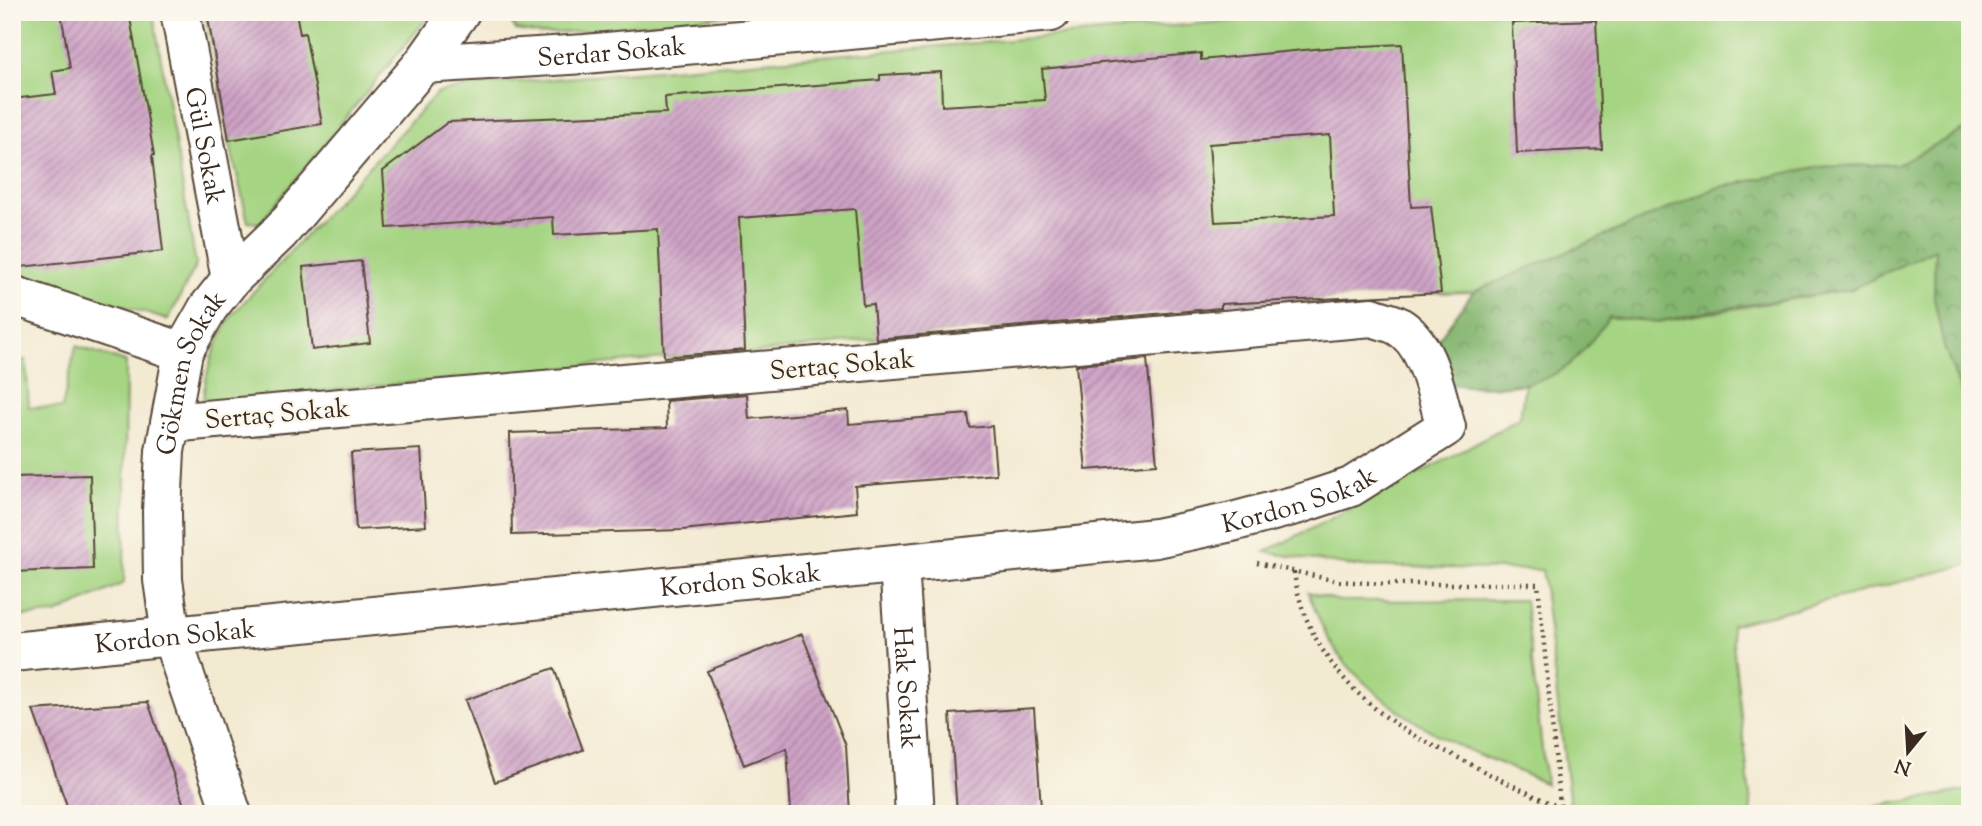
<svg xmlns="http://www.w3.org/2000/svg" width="1982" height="826" viewBox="0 0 1982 826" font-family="'Sorts Mill Goudy',serif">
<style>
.green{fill:#a5d482;stroke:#707f50;stroke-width:2}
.forest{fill:url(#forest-crowns);stroke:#607047;stroke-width:2}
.building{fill:url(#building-hatch);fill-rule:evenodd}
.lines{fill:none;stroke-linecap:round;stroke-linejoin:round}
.minor-casing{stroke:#574739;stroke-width:42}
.path{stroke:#574739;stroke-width:4.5;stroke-dasharray:2 5;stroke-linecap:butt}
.minor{stroke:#fff;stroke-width:38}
.labels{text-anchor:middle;stroke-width:5;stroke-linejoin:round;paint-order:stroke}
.street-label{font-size:26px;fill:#3b2a1e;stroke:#fbf7ec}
</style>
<defs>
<pattern id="forest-crowns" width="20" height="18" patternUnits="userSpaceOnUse" patternTransform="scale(1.75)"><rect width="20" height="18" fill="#84b670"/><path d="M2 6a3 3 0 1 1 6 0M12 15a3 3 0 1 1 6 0" fill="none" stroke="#6d945b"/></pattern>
<pattern id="building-hatch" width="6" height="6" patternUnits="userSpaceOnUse" patternTransform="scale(1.75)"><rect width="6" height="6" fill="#cea2c6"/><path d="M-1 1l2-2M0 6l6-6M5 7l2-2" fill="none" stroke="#a884a0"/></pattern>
</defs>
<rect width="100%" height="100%" fill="#fbf7ec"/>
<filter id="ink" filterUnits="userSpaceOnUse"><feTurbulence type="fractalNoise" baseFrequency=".0143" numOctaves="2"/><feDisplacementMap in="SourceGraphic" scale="14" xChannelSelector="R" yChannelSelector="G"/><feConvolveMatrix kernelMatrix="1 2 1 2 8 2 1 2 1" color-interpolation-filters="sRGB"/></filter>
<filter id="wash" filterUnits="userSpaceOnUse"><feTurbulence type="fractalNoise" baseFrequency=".00686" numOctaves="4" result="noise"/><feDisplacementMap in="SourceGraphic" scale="28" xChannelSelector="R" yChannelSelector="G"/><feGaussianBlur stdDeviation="1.57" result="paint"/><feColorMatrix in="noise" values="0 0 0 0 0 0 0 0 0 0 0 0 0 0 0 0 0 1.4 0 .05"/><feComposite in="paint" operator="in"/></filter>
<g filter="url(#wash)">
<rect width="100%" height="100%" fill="#f3ead2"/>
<!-- green -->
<path class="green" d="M12,12H153L196,265L168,320L12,272Z
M203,12H432L260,223L248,222L229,140L213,49Z
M505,12H761L569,32L541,34L516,30Z
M1337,12H1970V127L1898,164L1816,167L1716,188L1473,292L1401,294L1255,303L876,339L746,354L664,358L203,403C205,369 215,344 232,315L437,93L471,86Z
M1935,248L1934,298L1944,347L1970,415V564L1731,625L1752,814H1571L1542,570L1351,566L1265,552L1434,466L1520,418L1525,384L1562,370L1589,344L1609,317L1657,322L1852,289Z
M76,346L126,362L124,583L56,614L12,617V360H26L29,407L62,408Z
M1308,592L1340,601L1525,600L1546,784C1524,773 1501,764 1477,754C1427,733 1373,698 1339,655C1325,636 1316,613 1308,592Z
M1970,790V814H1831Z"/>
<!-- forest -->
<path class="forest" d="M1970,127V415L1944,347L1934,298L1935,249L1852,289L1721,309L1657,322L1609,317C1597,333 1579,359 1562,370C1533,389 1482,389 1449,384L1437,341L1473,292L1716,188L1816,167L1898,164Z"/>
<g id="blocks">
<!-- building -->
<path class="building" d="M61,12H129L154,155L152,156L163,251L12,268V99L56,94L52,71L70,68Z
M207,12H296L300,34L305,33L322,124L229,140Z
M1596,20L1602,149L1517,153L1512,23Z
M1402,44L1411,207L1431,206L1441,293L1221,304V308L876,339L873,304L863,305L855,209L739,218L745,350L664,357L658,229L554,235L553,217L387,228L383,171L448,122L666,113L665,97L880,80V75L941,72L942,106L1045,100L1042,69L1201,53V60L1325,48ZM1330,135L1334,216L1215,222L1209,144Z
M361,261L370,343L312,350L303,267Z
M1147,359L1157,464L1086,470L1076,365Z
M747,394L749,419L848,410L849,424L968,414L970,428L992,426L996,474L855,486L857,512L682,530L512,535L510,433L667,428L666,401Z
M421,449L426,526L356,530L351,453Z
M90,475L93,569L12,572V477Z
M802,634L846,746L850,814H791L787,748L744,765L707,671Z
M554,668L583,750L495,782L465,700Z
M148,702L187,814H70L33,710Z
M1034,708L1041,808L957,813L950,714Z"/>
</g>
</g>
<g filter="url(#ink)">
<use href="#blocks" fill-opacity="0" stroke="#574739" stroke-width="2"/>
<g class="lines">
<!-- minor casing -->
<g class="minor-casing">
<g id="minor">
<path id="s1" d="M180,12L231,279"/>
<path id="s2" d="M423,64L585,54L1051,12"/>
<path d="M12,295L183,352"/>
<path id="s3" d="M899,564L915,814"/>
<path id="s4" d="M12,652L1156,538L1232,522L1296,505L1351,487L1446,427C1436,395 1430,345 1398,326C1390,322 1380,320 1372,317L170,423"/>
<path id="s5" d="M232,814L171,635L163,580L162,511L165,451L183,352L208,308L231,279L280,232L423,64L460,12"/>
</g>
</g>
<!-- path -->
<path class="path" d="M1257,563L1337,581L1386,584H1538L1561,814
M1294,572C1303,640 1348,694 1405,730C1420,740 1437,747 1453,755C1488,774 1523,791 1559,807"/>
<!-- minor -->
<use href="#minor" class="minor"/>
</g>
</g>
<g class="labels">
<!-- street labels -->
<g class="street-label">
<text dy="9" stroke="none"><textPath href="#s2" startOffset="189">Serdar Sokak</textPath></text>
<text dy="9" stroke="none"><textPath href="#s1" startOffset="136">Gül Sokak</textPath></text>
<text transform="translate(842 364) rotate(-5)" y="9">Sertaç Sokak</text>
<text dy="9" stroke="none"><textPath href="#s5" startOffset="457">Gökmen Sokak</textPath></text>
<text transform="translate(277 413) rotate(-5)" y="9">Sertaç Sokak</text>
<text dy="9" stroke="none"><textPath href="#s4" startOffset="1298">Kordon Sokak</textPath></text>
<text dy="9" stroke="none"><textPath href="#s4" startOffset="732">Kordon Sokak</textPath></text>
<text dy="9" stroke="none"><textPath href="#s4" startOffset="164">Kordon Sokak</textPath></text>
<text dy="9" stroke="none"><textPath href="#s3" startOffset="124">Hak Sokak</textPath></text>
</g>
</g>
<!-- margin -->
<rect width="1982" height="826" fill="none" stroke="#fbf7ec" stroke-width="42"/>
<!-- north arrow -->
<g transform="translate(1908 752) rotate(198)" stroke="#fbf7ec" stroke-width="5" paint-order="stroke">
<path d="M0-5L12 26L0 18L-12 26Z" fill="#3b2a1e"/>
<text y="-10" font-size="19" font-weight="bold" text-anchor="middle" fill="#3b2a1e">N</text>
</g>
</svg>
